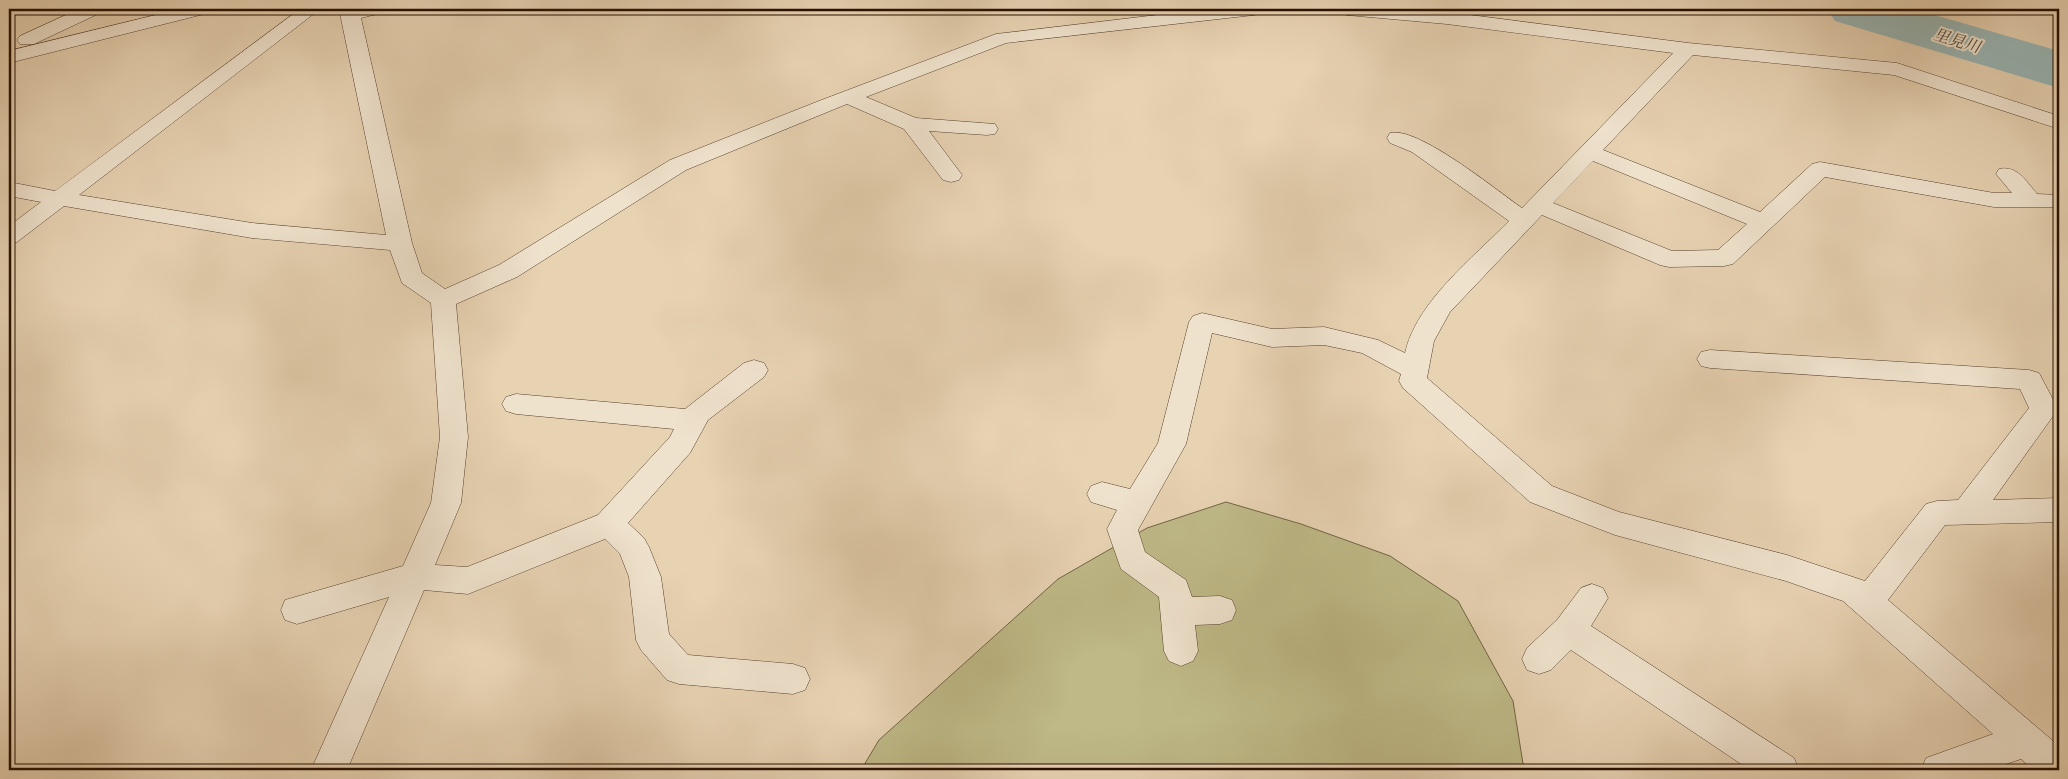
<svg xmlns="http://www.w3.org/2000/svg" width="2068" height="779" viewBox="0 0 2068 779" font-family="Cardo,'Noto Serif JP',serif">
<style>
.green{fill:#beb987;stroke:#726444}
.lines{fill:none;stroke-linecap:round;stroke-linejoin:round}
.river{fill:#99b6b5;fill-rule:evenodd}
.minor-casing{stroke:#57402c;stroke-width:1}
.minor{fill:#efe2cd;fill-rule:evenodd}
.labels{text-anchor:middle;stroke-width:4;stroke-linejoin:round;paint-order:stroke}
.far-water-label{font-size:16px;font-style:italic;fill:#4f4a3f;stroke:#efe2cd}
</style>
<rect width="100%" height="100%" fill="#e7d2b2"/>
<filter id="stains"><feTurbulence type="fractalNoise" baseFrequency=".004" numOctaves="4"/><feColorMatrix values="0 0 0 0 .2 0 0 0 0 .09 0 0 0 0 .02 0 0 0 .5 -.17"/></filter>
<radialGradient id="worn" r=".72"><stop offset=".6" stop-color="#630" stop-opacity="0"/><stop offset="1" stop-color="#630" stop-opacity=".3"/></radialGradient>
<!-- green -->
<path class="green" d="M1226,502L1301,524L1390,556L1458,601L1513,701L1524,770H861L879,740L1058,579L1147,528Z"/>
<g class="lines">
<!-- river -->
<path class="river" d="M1827,9H1914L2059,51V88L1835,21Z"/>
<!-- minor casing -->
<g class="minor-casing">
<path id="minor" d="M79,9H102L100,13L34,44H20L17,40L20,36Z
M180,9H210L208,13L9,63V51Z
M300,9H320L79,195L252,223L386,235L339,9H383L381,13L361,18L412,243L422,273L445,289L499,265L670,160L819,101L996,34L1208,9H1263L1261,13L1254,15L1006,43L866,97L916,118L995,124L998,129L995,134L987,135L929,131L962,175L959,180L951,182L943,180L904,129L847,104L686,170L517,277L456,304L468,437L461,503L435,565L467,567L598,515L670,437L674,429L516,414L506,411L502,404L506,397L516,394L685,409L744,363L754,360L764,363L768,370L764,377L708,420L690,453L628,523L644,538L649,547L661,577L669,634L688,655L793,664L805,668L810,679L805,690L793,694L679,684L667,680L641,650L636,640L629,577L620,554L605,539L468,594L424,590L347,770H311L389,597L297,624L285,620L281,610L285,600L403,566L431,503L440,437L431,303L402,283L390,250L252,238L64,206L17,242L9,244V226L41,202L9,196V182L55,191Z
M1338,9H1406L1447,12L1688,43L1897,63L2059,116V129L1894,75L1693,55L1603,150L1760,212L1812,164L1820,162L1994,193H2012L1996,174L1999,169C2017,165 2026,181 2037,194L2059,195V207H1994L1825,177L1733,264L1724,266L1669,267L1660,265L1542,215L1450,312L1434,341L1427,378L1552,486L1619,512L1787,555L1865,581L1926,504L1937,501L1958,500L2029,408L2020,389L1710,368L1701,366L1697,359L1701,352L1710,350L2029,370L2039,373L2058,409L1993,500L2059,498V522L1945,525L1888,600L2059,746V770H2034L2021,759L1988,770H1921L1926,758L1993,734L1843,601L1786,581L1615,535L1530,502L1403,388L1399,381L1401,374L1362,353L1324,345L1272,347L1212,333L1186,444L1138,530L1145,552L1186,580L1192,597L1220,596L1232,600L1236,610L1232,620L1220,624L1195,625L1198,651L1193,661L1181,666L1169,661L1164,651L1159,597L1121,569L1107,529L1117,510L1091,502L1087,494L1091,486L1102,482L1130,489L1158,443L1189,322L1193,316L1202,313L1272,329L1324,327L1378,340L1405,353C1416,302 1474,257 1509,221L1412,152L1390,143L1387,138L1390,133C1418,126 1496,190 1522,208L1673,53L1447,24L1347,15L1340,13ZM1593,161L1747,224L1718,250L1672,251L1553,203Z
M1592,584L1603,588L1608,598L1591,626L1794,758L1799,770H1750L1571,650L1551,670L1539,674L1527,670L1522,659L1527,648L1557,620L1581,588Z"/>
</g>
<!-- minor -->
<use href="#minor" class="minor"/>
</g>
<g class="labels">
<!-- far-water labels -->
<g class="far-water-label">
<text transform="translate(1957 40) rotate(17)" y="6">里見川</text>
</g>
</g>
<!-- margin -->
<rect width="2068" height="779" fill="none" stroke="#e7d2b2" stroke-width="30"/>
<rect x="10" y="10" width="2048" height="759" fill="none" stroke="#271000" stroke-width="2.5"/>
<rect x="15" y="15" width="2038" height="749" fill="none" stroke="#271000"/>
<rect width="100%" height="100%" filter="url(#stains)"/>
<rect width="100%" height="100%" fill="url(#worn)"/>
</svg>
